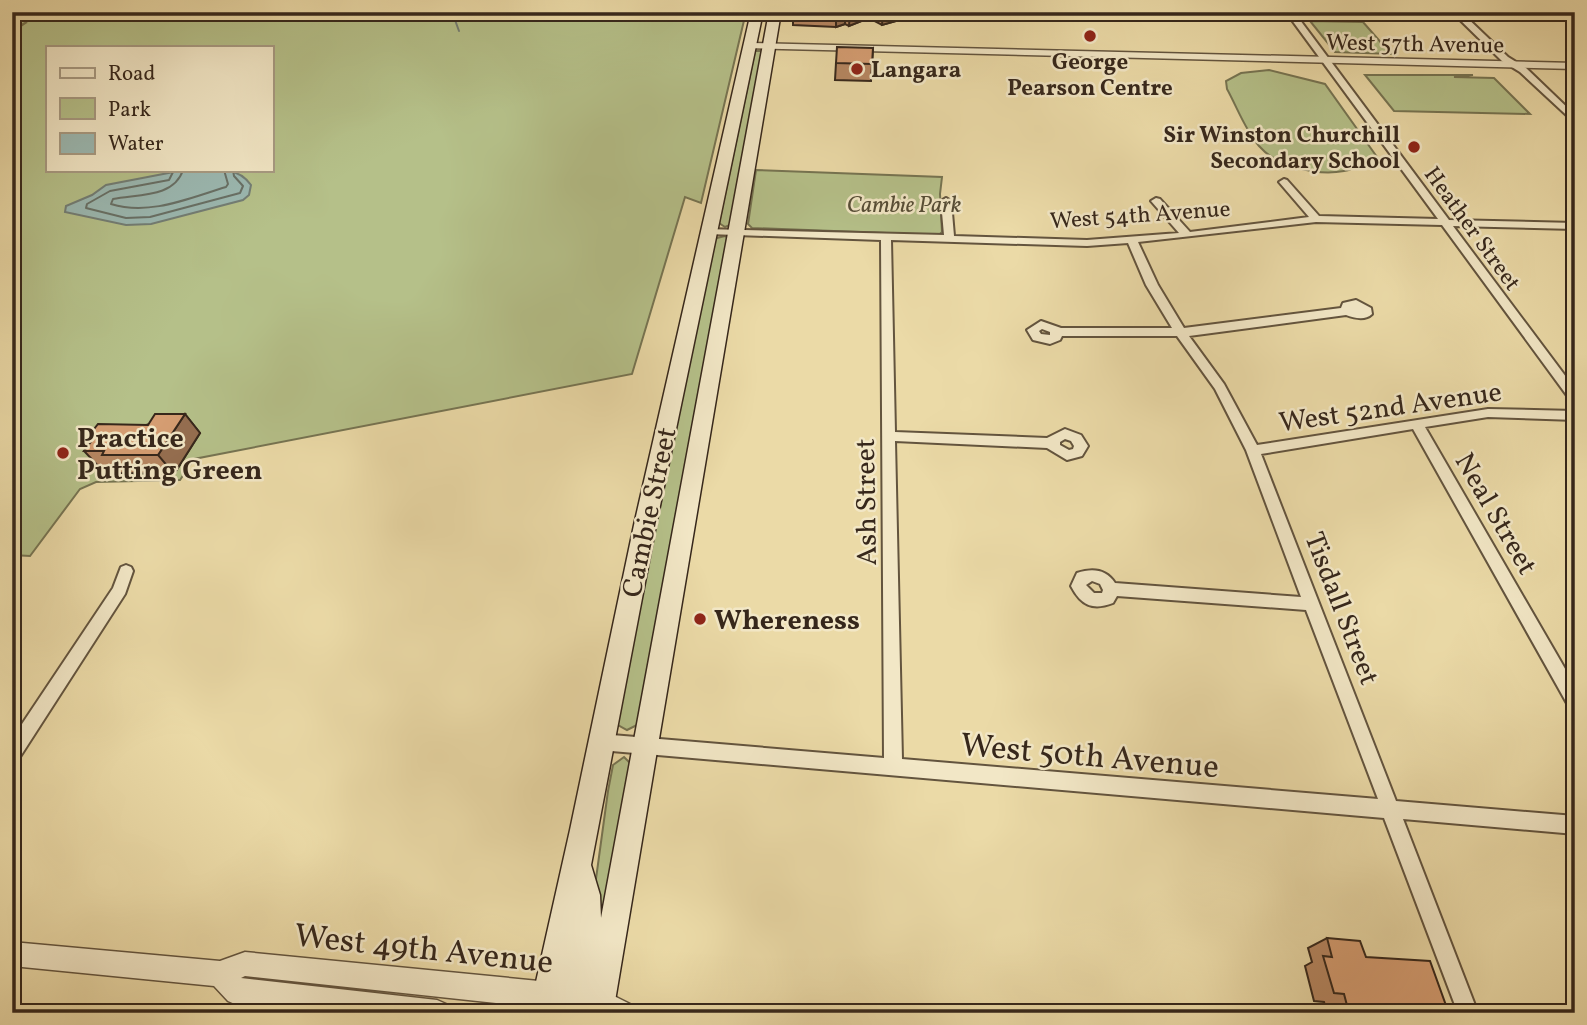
<svg xmlns="http://www.w3.org/2000/svg" width="1587" height="1025" viewBox="0 0 1587 1025" font-family="Vollkorn,serif">
<style>
.green{fill:#b5c089;stroke:#767452;stroke-width:2;fill-rule:evenodd}
.water{fill:#9bb8b1;stroke:#737e75;stroke-width:2}
.lines{fill:none;stroke-linecap:round;stroke-linejoin:round}
.shore{stroke:#687066;stroke-width:2}
.stream{stroke:#737e75;stroke-width:2}
.minor-casing{stroke:#63543e;stroke-width:4}
.tertiary-casing{stroke:#63543e;stroke-width:3}
.secondary-casing{stroke:#36271b;stroke-width:3}
.minor{fill:#f2e7c6;fill-rule:evenodd}
.tertiary{fill:#f2e7c6;fill-rule:evenodd}
.secondary{fill:#f2e7c6;fill-rule:evenodd}
.wall{fill:#b78762;stroke:#36271b;stroke-width:2}
.shaded-wall{fill:#956e50;stroke:#36271b;stroke-width:2}
.building{fill:#d59d72;stroke:#36271b;stroke-width:2}
.poi-dot{fill:#8f2418;stroke:#f2e7c6;stroke-width:2.5}
.labels{text-anchor:middle;stroke-width:5;stroke-linejoin:round;paint-order:stroke}
.far-street-label{font-size:23px;fill:#36271b;stroke:#f2e7c6}
.far-poi-label{font-size:23px;font-weight:bold;fill:#36271b;stroke:#f2e7c6}
.far-park-label{font-size:23px;font-style:italic;fill:#564d36;stroke:#f2e7c6}
.street-label{font-size:28px;fill:#36271b;stroke:#f2e7c6}
.poi-label{font-size:28px;font-weight:bold;fill:#36271b;stroke:#f2e7c6;text-anchor:start}
.near-street-label{font-size:33px;fill:#36271b;stroke:#f2e7c6}
</style>
<rect width="100%" height="100%" fill="#ebdaa7"/>
<filter id="stains"><feTurbulence type="fractalNoise" baseFrequency=".00286" numOctaves="4"/><feColorMatrix values="0 0 0 0 .2 0 0 0 0 .09 0 0 0 0 .02 0 0 0 .5 -.17"/></filter>
<radialGradient id="worn" r=".72"><stop offset=".6" stop-color="#630" stop-opacity="0"/><stop offset="1" stop-color="#630" stop-opacity=".3"/></radialGradient>
<!-- green -->
<path class="green" d="M12,12H746L701,203L685,197L632,374L194,459L180,480L96,482L80,489L30,556L12,555V32L27,22L12,30ZM47,47H271V170H47Z
M1310,21L1363,22L1391,54L1335,52Z
M755,51H764L730,225L725,227L719,223Z
M1269,70L1325,84L1377,157C1370,157 1357,169 1344,171C1318,176 1277,167 1259,146C1245,130 1237,107 1227,89L1226,81L1241,73Z
M1365,75H1473L1454,77L1494,78L1530,114L1394,111Z
M756,170L942,177L940,194L942,232L939,235L752,228L748,224Z
M725,236L728,238L639,724L627,730L618,725L617,718L714,241L717,238Z
M624,757L630,763L595,953L585,959L608,791L613,765Z"/>
<!-- water -->
<path class="water" d="M184,170C208,170 236,163 251,185L249,195L243,200L151,224L126,225L65,212L66,206L92,195L106,185Z"/>
<g class="lines">
<!-- shore -->
<path class="shore" d="M174,170L169,180L110,191L87,204L86,208L126,218L150,217L240,193L243,186L234,176L233,170
M183,170C174,198 137,194 113,199L111,204C150,216 189,198 226,187L228,184L224,170"/>
<!-- stream -->
<path class="stream" d="M459,31L455,20L461,12"/>
<!-- minor casing -->
<g class="minor-casing">
<path id="minor" d="M1286,12H1294L1449,220L1575,223V229L1453,226L1575,389V402L1571,401L1442,225L1316,222L1138,242L1158,285L1184,328L1341,308L1343,303L1356,300L1371,308L1372,314C1365,321 1354,318 1346,315L1189,336L1224,384L1257,445L1488,409L1575,411V420L1488,417L1425,427L1575,686V709L1569,707L1413,429L1261,454L1396,801L1575,816V834L1403,819L1478,1013H1458L1384,818L600,750L594,748L591,742L594,736L600,734L884,758L881,240L708,234L704,233V229L944,235L941,201L946,198L951,201L954,236L1087,240L1179,233L1151,201L1156,198L1160,199L1190,232L1309,217L1279,182L1284,179L1287,180L1319,216L1438,219ZM891,240L1087,246L1128,243L1146,285L1172,328H1061L1041,321L1027,330L1033,340L1050,344L1060,340L1062,336H1177L1215,389L1246,450L1301,597L1115,583C1106,569 1092,568 1077,573L1071,586C1081,605 1092,611 1113,603L1117,596L1306,610L1378,799L902,759L895,441L1047,448L1067,460L1082,456L1088,446L1081,435L1065,429L1047,438L895,432ZM1042,329L1050,332V335L1041,334L1039,331ZM1065,439L1071,441L1074,446L1073,449L1069,450L1060,445V442ZM1092,581L1100,584L1103,590L1102,593H1094L1086,585Z
M1452,12H1461L1508,57L1526,68L1575,115V123L1520,72L1502,61Z
M1471,12L1575,13V17L1475,14Z
M126,565L131,567L133,571L125,594L18,760L12,762V739L113,588L121,567Z"/>
</g>
<!-- tertiary casing -->
<g class="tertiary-casing">
<path id="tertiary" d="M750,43L1575,63V69L747,48L745,46Z
M12,942L220,961L245,952L580,985L600,989L630,1004L634,1013H590L245,976L241,978L437,1000L446,1004L450,1013H313L237,1005L228,1001L214,986L12,966Z"/>
</g>
<!-- secondary casing -->
<g class="secondary-casing">
<path id="secondary" d="M751,12H763L656,525L591,865L600,895L601,918L769,12H781L613,1013H571L565,988L559,1013H529L570,830L634,525Z"/>
</g>
<!-- minor -->
<use href="#minor" class="minor"/>
<!-- tertiary -->
<use href="#tertiary" class="tertiary"/>
<!-- secondary -->
<use href="#secondary" class="secondary"/>
</g>
<!-- wall -->
<path class="wall" d="M793,12H896V21L882,25L869,18L849,26L845,24L836,27L793,25Z
M873,48L871,81L835,80L836,63Z
M185,414L200,433L174,474L119,473L116,470L101,469L84,451L87,447L83,443Z
M1327,938L1366,957L1448,1011L1443,1013H1327L1324,1002L1314,1001L1305,966L1312,962L1308,948Z"/>
<!-- shaded-wall -->
<path class="shaded-wall" d="M836,12H845V24L836,27Z
M850,12H869V18L849,26Z
M883,12H896V21L882,25Z
M185,414L200,433L174,474L158,455Z"/>
<!-- building -->
<path class="building" d="M837,47L873,48L872,64L836,63Z
M155,414H185L158,455H102L104,451H84L90,443H83L98,424L148,425Z
M1327,938L1360,941L1366,957L1430,961L1448,1011L1381,1007L1383,1013H1349L1344,994L1334,993L1323,956L1332,957Z"/>
<!-- markers -->
<g class="poi-dot">
<circle cx="1090" cy="36" r="7"/>
<circle cx="857" cy="69" r="7"/>
<circle cx="1414" cy="147" r="7"/>
<circle cx="63" cy="453" r="7"/>
<circle cx="700" cy="619" r="7"/>
</g>
<g class="labels">
<!-- far-street labels -->
<g class="far-street-label">
<text transform="translate(1415 43) rotate(1)" y="8">West 57th Avenue</text>
<text transform="translate(1140 214) rotate(-4)" y="8">West 54th Avenue</text>
<text transform="translate(1473 228) rotate(54)" y="8">Heather Street</text>
</g>
<!-- far-poi labels -->
<g class="far-poi-label">
<text x="1090" y="69">George<tspan x="1090" dy="26">Pearson Centre</tspan></text>
<text x="871" y="77" text-anchor="start">Langara</text>
<text x="1400" y="142" text-anchor="end">Sir Winston Churchill<tspan x="1400" dy="26">Secondary School</tspan></text>
</g>
<!-- far-park labels -->
<g class="far-park-label">
<text x="904" y="212">Cambie Park</text>
</g>
<!-- street labels -->
<g class="street-label">
<text transform="translate(1390 406) rotate(-8)" y="10">West 52nd Avenue</text>
<text transform="translate(865 502) rotate(-91)" y="10">Ash Street</text>
<text transform="translate(648 512) rotate(-78)" y="10">Cambie Street</text>
<text transform="translate(1497 513) rotate(60)" y="10">Neal Street</text>
<text transform="translate(1343 608) rotate(69)" y="10">Tisdall Street</text>
</g>
<!-- poi labels -->
<g class="poi-label">
<text x="77" y="447">Practice<tspan x="77" dy="32">Putting Green</tspan></text>
<text x="714" y="629">Whereness</text>
</g>
<!-- near-street labels -->
<g class="near-street-label">
<text transform="translate(1090 754) rotate(5)" y="12">West 50th Avenue</text>
<text transform="translate(424 947) rotate(6)" y="12">West 49th Avenue</text>
</g>
</g>
<!-- margin -->
<rect width="1587" height="1025" fill="none" stroke="#ebdaa7" stroke-width="42"/>
<rect x="14" y="14" width="1559" height="997" fill="none" stroke="#36271b" stroke-width="3.5"/>
<rect x="21" y="21" width="1545" height="983" fill="none" stroke="#36271b" stroke-width="2"/>
<!-- legend -->
<rect x="46" y="46" width="228" height="126" fill="#f2e7c6" stroke="#a79a82" stroke-width="2"/>
<rect x="60" y="68" width="35" height="10" fill="#f2e7c6" stroke="#a79a82" stroke-width="2"/>
<text x="108" y="80" font-size="21" fill="#36271b">Road</text>
<rect x="60" y="98" width="35" height="21" fill="#b5c089" stroke="#a79a82" stroke-width="2"/>
<text x="108" y="116" font-size="21" fill="#36271b">Park</text>
<rect x="60" y="133" width="35" height="21" fill="#9bb8b1" stroke="#a79a82" stroke-width="2"/>
<text x="108" y="150" font-size="21" fill="#36271b">Water</text>
<rect width="100%" height="100%" filter="url(#stains)"/>
<rect width="100%" height="100%" fill="url(#worn)"/>
</svg>
